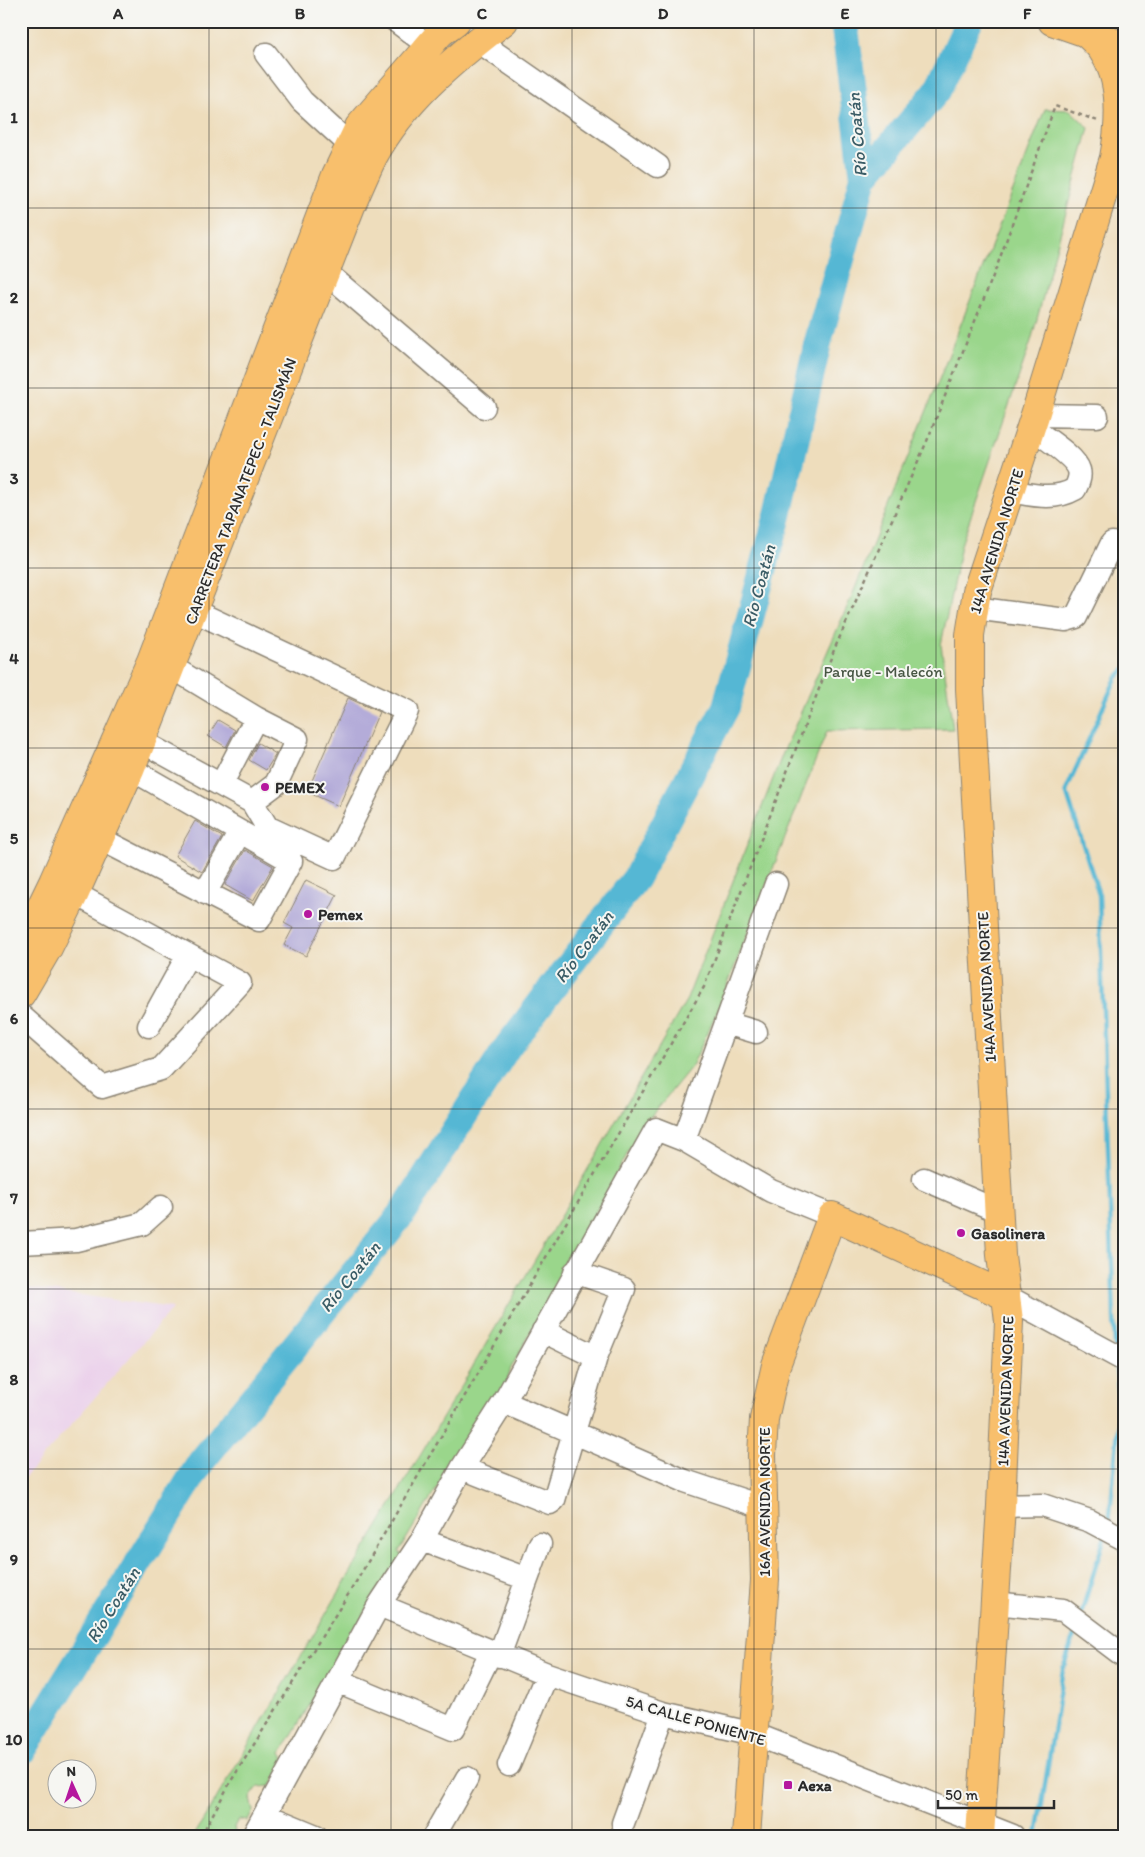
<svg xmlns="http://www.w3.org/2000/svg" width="1145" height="1857" viewBox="0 0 1145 1857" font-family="Itim,sans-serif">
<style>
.built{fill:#ebd1eb}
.green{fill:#9ad68b;stroke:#62805b}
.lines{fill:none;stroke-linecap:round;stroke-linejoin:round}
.stream{stroke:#55b7d4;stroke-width:4.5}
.river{stroke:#55b7d4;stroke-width:28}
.building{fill:#b4acd9}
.minor-casing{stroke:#8c8474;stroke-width:25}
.major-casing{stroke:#8c8474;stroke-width:30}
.highway-casing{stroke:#8c8474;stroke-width:30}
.path{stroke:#8c8474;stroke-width:2.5;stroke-dasharray:4 4;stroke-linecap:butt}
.minor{stroke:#fff;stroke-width:22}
.major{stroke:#f8bf6c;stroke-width:28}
.highway{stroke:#f8bf6c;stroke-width:28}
.grid{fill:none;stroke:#2b2b2b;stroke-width:1;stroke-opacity:0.55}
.poi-dot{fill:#b5179e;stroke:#f6f6f2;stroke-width:2}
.labels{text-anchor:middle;stroke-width:4;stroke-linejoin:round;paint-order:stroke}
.street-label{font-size:16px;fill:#2b2b2b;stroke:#f6f6f2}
.park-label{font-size:16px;fill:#475643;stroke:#f6f6f2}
.poi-label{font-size:16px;font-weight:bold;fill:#2b2b2b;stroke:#f6f6f2;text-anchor:start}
.water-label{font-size:18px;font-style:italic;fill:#3a5c66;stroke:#f6f6f2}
.neatline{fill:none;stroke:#2b2b2b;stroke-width:2}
.grid-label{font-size:16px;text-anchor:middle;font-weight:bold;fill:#2b2b2b}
</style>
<rect width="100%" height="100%" fill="#f6f6f2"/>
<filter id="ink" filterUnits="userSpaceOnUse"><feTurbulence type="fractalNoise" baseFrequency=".02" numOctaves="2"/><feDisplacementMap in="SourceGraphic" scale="10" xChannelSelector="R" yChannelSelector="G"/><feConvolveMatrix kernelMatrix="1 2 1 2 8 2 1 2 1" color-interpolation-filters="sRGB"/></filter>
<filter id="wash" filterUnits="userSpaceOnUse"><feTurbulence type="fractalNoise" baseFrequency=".0096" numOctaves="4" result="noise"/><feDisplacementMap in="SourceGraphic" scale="20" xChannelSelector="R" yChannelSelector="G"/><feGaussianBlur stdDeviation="1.12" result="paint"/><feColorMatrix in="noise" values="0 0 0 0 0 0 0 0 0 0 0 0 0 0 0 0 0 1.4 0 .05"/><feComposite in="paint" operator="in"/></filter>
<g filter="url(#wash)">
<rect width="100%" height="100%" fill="#eeddbc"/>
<!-- built -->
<path class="built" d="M21,1287L173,1308L21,1482Z"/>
<!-- green -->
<path class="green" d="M1045,109L1070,110L1089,128L1031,341L961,545L941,645L953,729L827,731L716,1014L692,1066L642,1127L511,1368L499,1405L483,1411L399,1551L405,1562L379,1589L281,1753L285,1760L271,1786L258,1787L250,1798L253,1811L248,1821L238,1820L234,1827L236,1836H194L455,1397L687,999L783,753L854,591L935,390Z"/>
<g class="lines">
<!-- stream -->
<path class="stream" d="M1115,1347L1099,895L1066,791L1116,678L1124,670
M1109,1524L1120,1408L1116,1365
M1081,1614L1105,1536
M1037,1836L1063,1669L1076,1629"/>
<!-- river -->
<path class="river" d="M864,177L937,91L969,21
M21,1753L201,1462L401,1215L508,1046L636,878L726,707L778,515L819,338L864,177L844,21"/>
</g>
<g id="blocks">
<!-- building -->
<path class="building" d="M348,698L379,712L339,806L307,792Z
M218,720L235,730L226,747L208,736Z
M258,743L276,754L266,770L249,760Z
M195,821L222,837L202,872L175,856Z
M245,850L273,866L253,901L225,885Z
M306,880L337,895L306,956L284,945L293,928L284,923Z"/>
</g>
</g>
<g filter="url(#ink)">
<use href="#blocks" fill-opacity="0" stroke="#8c8474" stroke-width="1"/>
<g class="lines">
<!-- minor casing -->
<g class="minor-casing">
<path id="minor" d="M396,21L429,46
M478,41L658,166
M266,54L302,101L350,145
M308,270L335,280L484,407
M1035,415L1097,416
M1010,491C1033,495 1054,501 1075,489C1078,483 1081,477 1079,470C1075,456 1043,437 1031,427
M177,603L407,711L334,858L267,827L252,802L221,785
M974,608L1066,620L1076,617L1112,543
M128,734L221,785L256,718L183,674L154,662
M252,802L276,784L297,739L256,718
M85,831L259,920L291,861L117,761
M61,886L188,955L149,1026
M205,893L240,832
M21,1016L102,1087L161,1069L240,983L188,955
M726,1023L756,1032
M684,1140L776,884
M924,1179L998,1211
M21,1243L76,1240L142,1224L161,1207
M1006,1296L1124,1360
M543,1331L596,1357
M504,1402L685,1481L763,1507
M462,1468L550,1503L554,1500L596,1357L624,1289L575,1272
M1001,1506L1042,1505L1090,1521L1124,1539
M422,1540L527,1579
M994,1603L1063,1610L1124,1656
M379,1605L547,1674L663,1713L754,1734L1013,1836
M499,1656L540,1544
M337,1681L453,1729L491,1652
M509,1765L547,1674
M265,1815L316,1836
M623,1823L663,1713
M253,1836L379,1605L422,1540L462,1468L504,1402L656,1129L684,1140L771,1191L832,1216
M434,1836L467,1778"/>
</g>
<!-- major casing -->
<g class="major-casing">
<path id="major" d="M746,1836L765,1580L762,1455L764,1419L776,1365L832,1216L1006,1296
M980,1836L1001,1506L1009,1321L1001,1255L970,689V635L977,591L1035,415L1114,158C1120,125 1123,82 1104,53C1100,45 1092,39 1086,33"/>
</g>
<!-- highway casing -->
<g class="highway-casing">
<path id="highway" d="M1052,21L1124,46
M21,948L53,882L151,661L336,175L359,127L440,33L456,21
M21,994L48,948L75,893L131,768L351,206C358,190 365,173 373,157C403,101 454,59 504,21"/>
</g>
<!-- path -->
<path class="path" d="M201,1836L231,1781L356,1582L704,987L834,650L927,441L997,266L1055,106L1098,121"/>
<!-- minor -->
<use href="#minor" class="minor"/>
<!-- major -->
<use href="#major" class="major"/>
<!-- highway -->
<use href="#highway" class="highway"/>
</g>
</g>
<!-- grid -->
<path class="grid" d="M209,21V1836M391,21V1836M572,21V1836M754,21V1836M936,21V1836M21,208H1124M21,388H1124M21,568H1124M21,748H1124M21,928H1124M21,1109H1124M21,1289H1124M21,1469H1124M21,1649H1124"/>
<!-- markers -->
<g class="poi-dot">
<circle cx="265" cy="787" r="5"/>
<circle cx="308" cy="914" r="5"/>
<circle cx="961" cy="1233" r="5"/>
<rect x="783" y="1780" width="10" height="10" rx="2.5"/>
</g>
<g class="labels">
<!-- street labels -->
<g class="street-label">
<text transform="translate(240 491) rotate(-69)" y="6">CARRETERA TAPANATEPEC - TALISMÁN</text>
<text transform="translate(996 541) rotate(-73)" y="6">14A AVENIDA NORTE</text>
<text transform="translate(986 987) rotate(-93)" y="6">14A AVENIDA NORTE</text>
<text transform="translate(1005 1391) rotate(-88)" y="6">14A AVENIDA NORTE</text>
<text transform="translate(764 1502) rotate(-90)" y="6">16A AVENIDA NORTE</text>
<text transform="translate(696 1720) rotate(16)" y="6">5A CALLE PONIENTE</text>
</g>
<!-- park labels -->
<g class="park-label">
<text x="883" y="677">Parque - Malecón</text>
</g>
<!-- poi labels -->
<g class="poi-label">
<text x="275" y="793">PEMEX</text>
<text x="318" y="920">Pemex</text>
<text x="971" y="1239">Gasolinera</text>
<text x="798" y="1791">Aexa</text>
</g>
<!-- water labels -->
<g class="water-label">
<text transform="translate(857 135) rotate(-95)" y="6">Río Coatán</text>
<text transform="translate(759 586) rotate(-75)" y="6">Río Coatán</text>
<text transform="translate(584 947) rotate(-53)" y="6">Río Coatán</text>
<text transform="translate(350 1277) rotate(-51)" y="6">Río Coatán</text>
<text transform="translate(113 1605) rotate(-58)" y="6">Río Coatán</text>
</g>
</g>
<!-- margin -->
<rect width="1145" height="1857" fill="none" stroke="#f6f6f2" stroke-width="55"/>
<!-- north arrow -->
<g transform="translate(72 1784) rotate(357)"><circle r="24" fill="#f6f6f2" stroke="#a5a5a2"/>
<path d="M0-4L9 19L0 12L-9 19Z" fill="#b5179e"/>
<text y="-8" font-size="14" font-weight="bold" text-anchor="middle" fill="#2b2b2b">N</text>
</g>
<!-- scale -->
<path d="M938 1800v8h116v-8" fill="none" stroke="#2b2b2b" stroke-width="2.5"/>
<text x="945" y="1800" font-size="15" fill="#2b2b2b" stroke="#f6f6f2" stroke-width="4" paint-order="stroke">50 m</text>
<rect x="28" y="28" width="1090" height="1802" class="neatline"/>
<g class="grid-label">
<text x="118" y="19">A</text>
<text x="300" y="19">B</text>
<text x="482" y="19">C</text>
<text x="663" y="19">D</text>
<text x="845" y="19">E</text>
<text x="1027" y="19">F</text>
<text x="14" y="123">1</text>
<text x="14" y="303">2</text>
<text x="14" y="484">3</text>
<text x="14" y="664">4</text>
<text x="14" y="844">5</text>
<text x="14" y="1024">6</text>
<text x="14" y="1204">7</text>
<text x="14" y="1385">8</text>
<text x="14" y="1565">9</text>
<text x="14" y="1745">10</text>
</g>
</svg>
